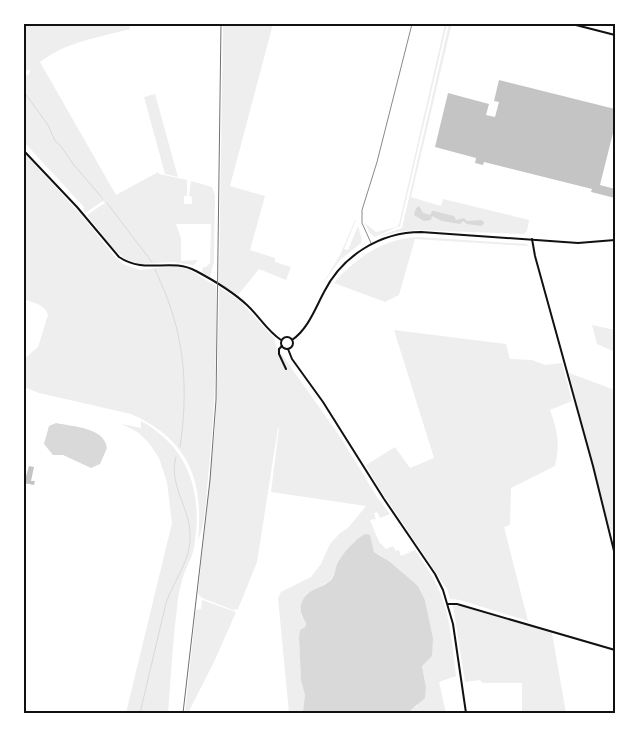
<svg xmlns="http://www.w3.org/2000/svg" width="639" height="737" viewBox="0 0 639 737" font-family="'Asap Condensed',sans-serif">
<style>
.green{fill:#eee}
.water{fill:#d9d9d9}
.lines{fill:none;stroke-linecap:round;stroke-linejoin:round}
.stream{stroke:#d9d9d9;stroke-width:1}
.building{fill:#c4c4c4}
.service{stroke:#111;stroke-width:0.5}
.minor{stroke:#111;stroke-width:2}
.tertiary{stroke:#111;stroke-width:2}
.rail{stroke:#707070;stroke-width:1}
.neatline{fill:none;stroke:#111;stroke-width:2}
</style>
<rect width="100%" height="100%" fill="#fff"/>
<!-- green -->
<path class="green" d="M24,24H129L130,29C100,37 66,42 40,62L116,195L158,172L159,174L187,180V196H184V204H192V197L189,196L191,181L212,187L215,195L214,262L210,277L202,272L203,267H206L210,263L211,224H176L181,238V261L198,260L194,265L172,262L140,264L125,259L113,248L87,215L105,203L103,201L85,213L83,206L24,142V77L29,74L30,70V69L24,72Z
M223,24H273L230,186L265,196L250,250L275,258V262L291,267L286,280L259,269L238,295L219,283Z
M445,24H447L400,226L374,237L369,232L365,223L376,232L397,227L399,224Z
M449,24H451V27L411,197L441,206L443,199L529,220L527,231L524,234L417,230L397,232L382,236V235L402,228Z
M155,94L178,177L165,174L144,97Z
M24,153L82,216L116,258L123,264L140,270L174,266L188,269L216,286C217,349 215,413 208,477C206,498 206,521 198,541C204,480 189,440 131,414L39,393L24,387V359L38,347L48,315C45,304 33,303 24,299Z
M355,220H356L344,249L348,250L358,226L362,240L361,243L340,260L322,285L340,255Z
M419,237L527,244L528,246L415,239L399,295L385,302L334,283C356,257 385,238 419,237Z
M219,287L239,300L275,339V343L278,349L341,438L377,497L390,514L380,518L377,512L374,513L376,519L370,520L379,542L386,549L393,546L396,551L399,550L401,556L415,550C426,566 437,582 443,600C451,624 453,652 456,676L439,682L446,713H410L411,710L417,706L426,687L422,665L433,638L425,600L418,586L380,555L374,552L370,536L354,541L338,563L332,578L328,582L309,593L301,616L306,623L305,627L300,630L299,637L301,681L305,695L303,711L304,713H289L278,598L281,592L311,577L321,564L330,544L340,533L348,528L366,506L271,492L279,428H278L257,562L238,609L233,610L202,598L198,594L215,429L218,358Z
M592,325L615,330V352L597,344Z
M394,330L506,344L510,359L532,360L545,365L562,363L572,401L550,410C558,432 560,444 555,466L511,488L510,525L504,527L528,621L460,600L450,599L447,589L378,486L366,465L395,447L410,468L434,458Z
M569,373L615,390V529L610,531Z
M141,421C191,449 203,495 194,548C192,558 186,567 183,577C181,584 179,592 178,599C173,637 171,675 168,713H126L172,523L167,482L159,458L149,443L139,433L122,424L141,428Z
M202,600L236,612L214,662L188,713H185L196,610L201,609Z
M453,605L464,607L552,633L566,713H522V683H483L480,680L465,682Z"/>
<!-- water -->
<path class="water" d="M419,206L423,213L430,215L432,211H434L454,216L456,220L464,218L467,221L481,220L484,222V224L481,226L467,224L463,221L460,224L442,221L432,216L431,220L424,221L414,215L416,208Z
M56,423C74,427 104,427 107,448L100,464L91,468L63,455H53L44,444L49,426Z
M365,534L370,535L374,552L390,562L418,586L425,600L433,638L432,656L422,666L426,687L425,698L411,710L410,713H304L303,711L305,695L301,681L299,637L300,630L305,627L306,623C298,612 299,600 310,592C316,588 325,586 331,580C335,576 335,568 338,562C345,551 354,540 365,534Z"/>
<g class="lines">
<!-- stream -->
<path class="stream" d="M24,92L48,125L55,141L60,145L74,165L103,199
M107,203L152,262
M155,269C160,282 167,295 171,309C186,353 187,401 180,447
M140,713L166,603C174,580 192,559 190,533C189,507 168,483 176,457"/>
</g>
<!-- building -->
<path class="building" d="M499,80L615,109V125L600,185L615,189V198L591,192L592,189L484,162L483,165L475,163L476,158L435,147L448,93L489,104L486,115L495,117L499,102L494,101Z
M29,466L34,467L31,481H35L34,485L24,483Z"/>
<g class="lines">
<!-- service -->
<path class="service" d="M371,243L362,223V210L377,162L412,24"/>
<!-- minor -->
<path class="minor" d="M572,24L615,35
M532,239L535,256L593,466L615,555
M282,346L279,349V354L286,369
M448,604H457L615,650"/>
<!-- tertiary -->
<path class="tertiary" d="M24,151L77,207L119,257C146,275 170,257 196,271C213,280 232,291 247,305C259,316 267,331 281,340
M281 343a6 6 0 1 1 12 0a6 6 0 1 1-12 0Z
M292,340C308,329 315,309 324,292C342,256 380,232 421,232L578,243L615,240
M288,349L292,359L323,402L384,499L435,574L443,590L453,624L466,713"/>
<!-- rail -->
<path class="rail" d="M183,713L210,480L216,400L221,24"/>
</g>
<!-- border -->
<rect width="639" height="737" fill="none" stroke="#ffffff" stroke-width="50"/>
<rect x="25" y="25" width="589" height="687" class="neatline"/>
</svg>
